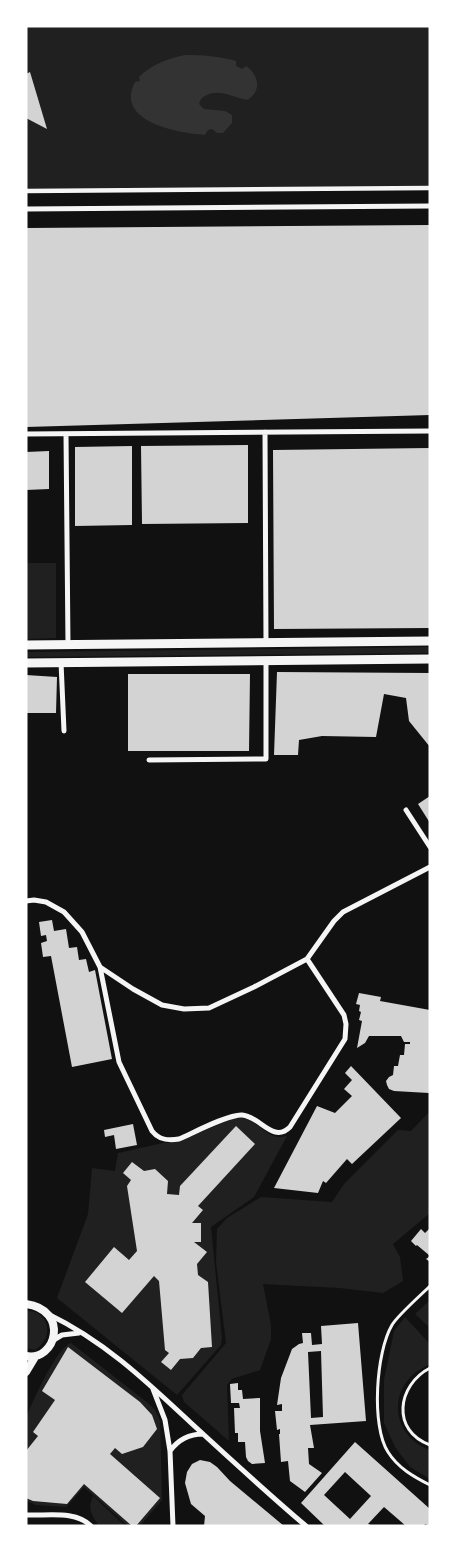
<svg xmlns="http://www.w3.org/2000/svg" width="456" height="1552" viewBox="0 0 456 1552" font-family="'Noto Sans',sans-serif">
<style>
.green{fill:#202020}
.water{fill:#333}
.building{fill:#d3d3d3;fill-rule:evenodd}
.lines{fill:none;stroke-linecap:round;stroke-linejoin:round}
.service{stroke:#f5f5f5;stroke-width:3}
.pedestrian{stroke:#f5f5f5;stroke-width:4.5}
.minor{stroke:#f5f5f5;stroke-width:5}
.tertiary{stroke:#f5f5f5;stroke-width:8}
.primary{stroke:#f5f5f5;stroke-width:9}
</style>
<rect width="100%" height="100%" fill="#111"/>
<!-- green -->
<path class="green" d="M26,26H430V186L26,189Z
M26,563H56V638L26,639Z
M430,647V653L26,657V652Z
M430,1111V1213L393,1244L400,1257L403,1281L383,1293L340,1288L263,1284L271,1325V1339L260,1370L232,1379L227,1385L229,1441L184,1402L182,1395L226,1343L216,1262L217,1229L227,1218L261,1197L332,1202L344,1184L398,1130L411,1131Z
M234,1118C260,1115 265,1143 287,1136L254,1197L211,1227L222,1338L221,1345L177,1395L57,1298L88,1214L92,1168L115,1171L118,1153L163,1143L177,1142Z
M430,1300V1328L415,1314Z
M26,1311C48,1309 56,1337 35,1350L26,1348Z
M405,1317L430,1344V1364C425,1367 420,1369 416,1372C386,1396 395,1438 430,1450V1479L410,1467L395,1447L384,1423V1380L394,1331Z
M71,1343L148,1403L155,1410L160,1420L162,1500L140,1526H128L84,1487L66,1507L36,1505L26,1501V1419C31,1404 57,1347 71,1343Z
M93,1496L125,1526H99C92,1515 87,1510 93,1496Z"/>
<!-- water -->
<path class="water" d="M185,55C202,55 219,56 236,61V66L242,69L246,66C258,74 263,91 247,100C231,97 216,86 201,99L199,104L204,109L225,111L232,115V123L223,133H217L212,129L208,130L205,135C179,133 114,122 135,82L140,81L139,77C152,64 167,59 185,55Z"/>
<!-- building -->
<path class="building" d="M30,72L47,129L26,118V74Z
M430,225V415L26,427V228Z
M248,445V523L142,524L141,446Z
M132,446V525L75,526V447Z
M430,448V628L274,629L273,450Z
M49,451V489L26,490V452Z
M277,672L430,673V747L409,721L406,698L384,694L376,737L322,736L299,740L298,755H274Z
M128,674H250L249,751H128Z
M26,675L57,677L56,713H26Z
M430,796V823L418,804Z
M52,920L54,931L66,929L69,948L77,947L79,960L86,959L89,972L95,970L112,1059L72,1067L51,956L43,957L41,943L47,941L46,935L41,936L39,922Z
M359,993L381,997L380,1001L430,1010L429,1093L394,1091L389,1089L387,1085L386,1081L389,1077L393,1075L394,1066H398L400,1055H404L405,1044H410V1042H404L401,1036H369L365,1043L357,1048L362,1021L359,1020L361,1012L359,1011L360,1005L356,1004Z
M351,1066L401,1118L352,1164L347,1159L326,1183L323,1181L318,1193L274,1188L317,1106L335,1113L352,1096L344,1089L352,1080L345,1073Z
M133,1124L137,1145L116,1149L114,1135L105,1137L104,1130Z
M236,1126L255,1144L198,1206L203,1210L192,1223H201V1242H194L207,1252L197,1264L198,1275L208,1282L212,1347L201,1348L193,1358L180,1359L171,1370L161,1362L169,1353L165,1350L159,1281L154,1276L122,1313L85,1282L114,1247L129,1260L137,1251L127,1186L131,1180L123,1173L132,1162L144,1171L155,1169L168,1181L167,1194L179,1195L180,1186Z
M430,1228V1262L426,1259L430,1256L417,1245L416,1246L411,1241L421,1229L425,1233Z
M358,1323L366,1421L310,1425L314,1448H308L309,1464L322,1473L305,1492L290,1481L288,1461L281,1462L279,1434H280V1429L277,1430L275,1411H282V1404L277,1405L281,1378L292,1349L299,1344L303,1343L302,1333H311L312,1345L322,1344L321,1326ZM321,1351L323,1417L311,1418L308,1352Z
M68,1347L140,1402L152,1415L157,1429L143,1447L122,1454L115,1448L110,1454L160,1498L136,1526H132L84,1484L67,1504L33,1501L26,1498V1451L38,1436L33,1432L55,1400L42,1391Z
M238,1383V1390H242L243,1399L260,1398V1431L265,1463L252,1464L248,1461L246,1457L245,1442H238V1433H235L234,1408H240L239,1403H231L230,1384Z
M355,1442L430,1509V1526L425,1524L424,1526H406L384,1507L368,1524L373,1526H325L301,1503ZM345,1472L371,1496L350,1519L324,1495Z
M200,1460L210,1462L217,1467L230,1481L284,1526H204L205,1516L191,1504L185,1483L187,1472L192,1464Z"/>
<g class="lines">
<!-- service -->
<path class="service" d="M430,1286C421,1295 398,1315 392,1325C376,1352 371,1426 388,1452C398,1468 414,1477 430,1485
M430,1368C397,1385 391,1431 430,1445"/>
<!-- pedestrian -->
<path class="pedestrian" d="M26,191L430,188"/>
<!-- minor -->
<path class="minor" d="M26,209L430,206
M265,432L266,643
M26,434L430,431
M66,434L68,645
M61,662L64,731
M149,760L266,759V660
M406,810L430,847
M26,901L34,900L46,902L64,912L82,932L100,967L133,989L162,1005L184,1009L209,1008L254,987L307,959L334,921L343,912L430,867
M100,967L119,1062L152,1131C159,1140 168,1141 179,1139C193,1133 229,1114 242,1115C260,1116 273,1144 290,1127L345,1039L346,1024L344,1015L307,959
M48,1314C104,1341 145,1380 190,1422C228,1457 266,1492 306,1526
M52,1341L62,1335L79,1333
M153,1389L165,1420L170,1451L173,1526
M170,1451C178,1440 189,1434 203,1434
M26,1515C47,1516 76,1510 91,1526"/>
<!-- tertiary -->
<path class="tertiary" d="M26,1304C70,1310 56,1362 26,1356
M26,1372L35,1357"/>
<!-- primary -->
<path class="primary" d="M26,645L430,641
M26,663L430,659"/>
</g>
<!-- border -->
<rect width="456" height="1552" fill="none" stroke="#ffffff" stroke-width="55"/>
</svg>
